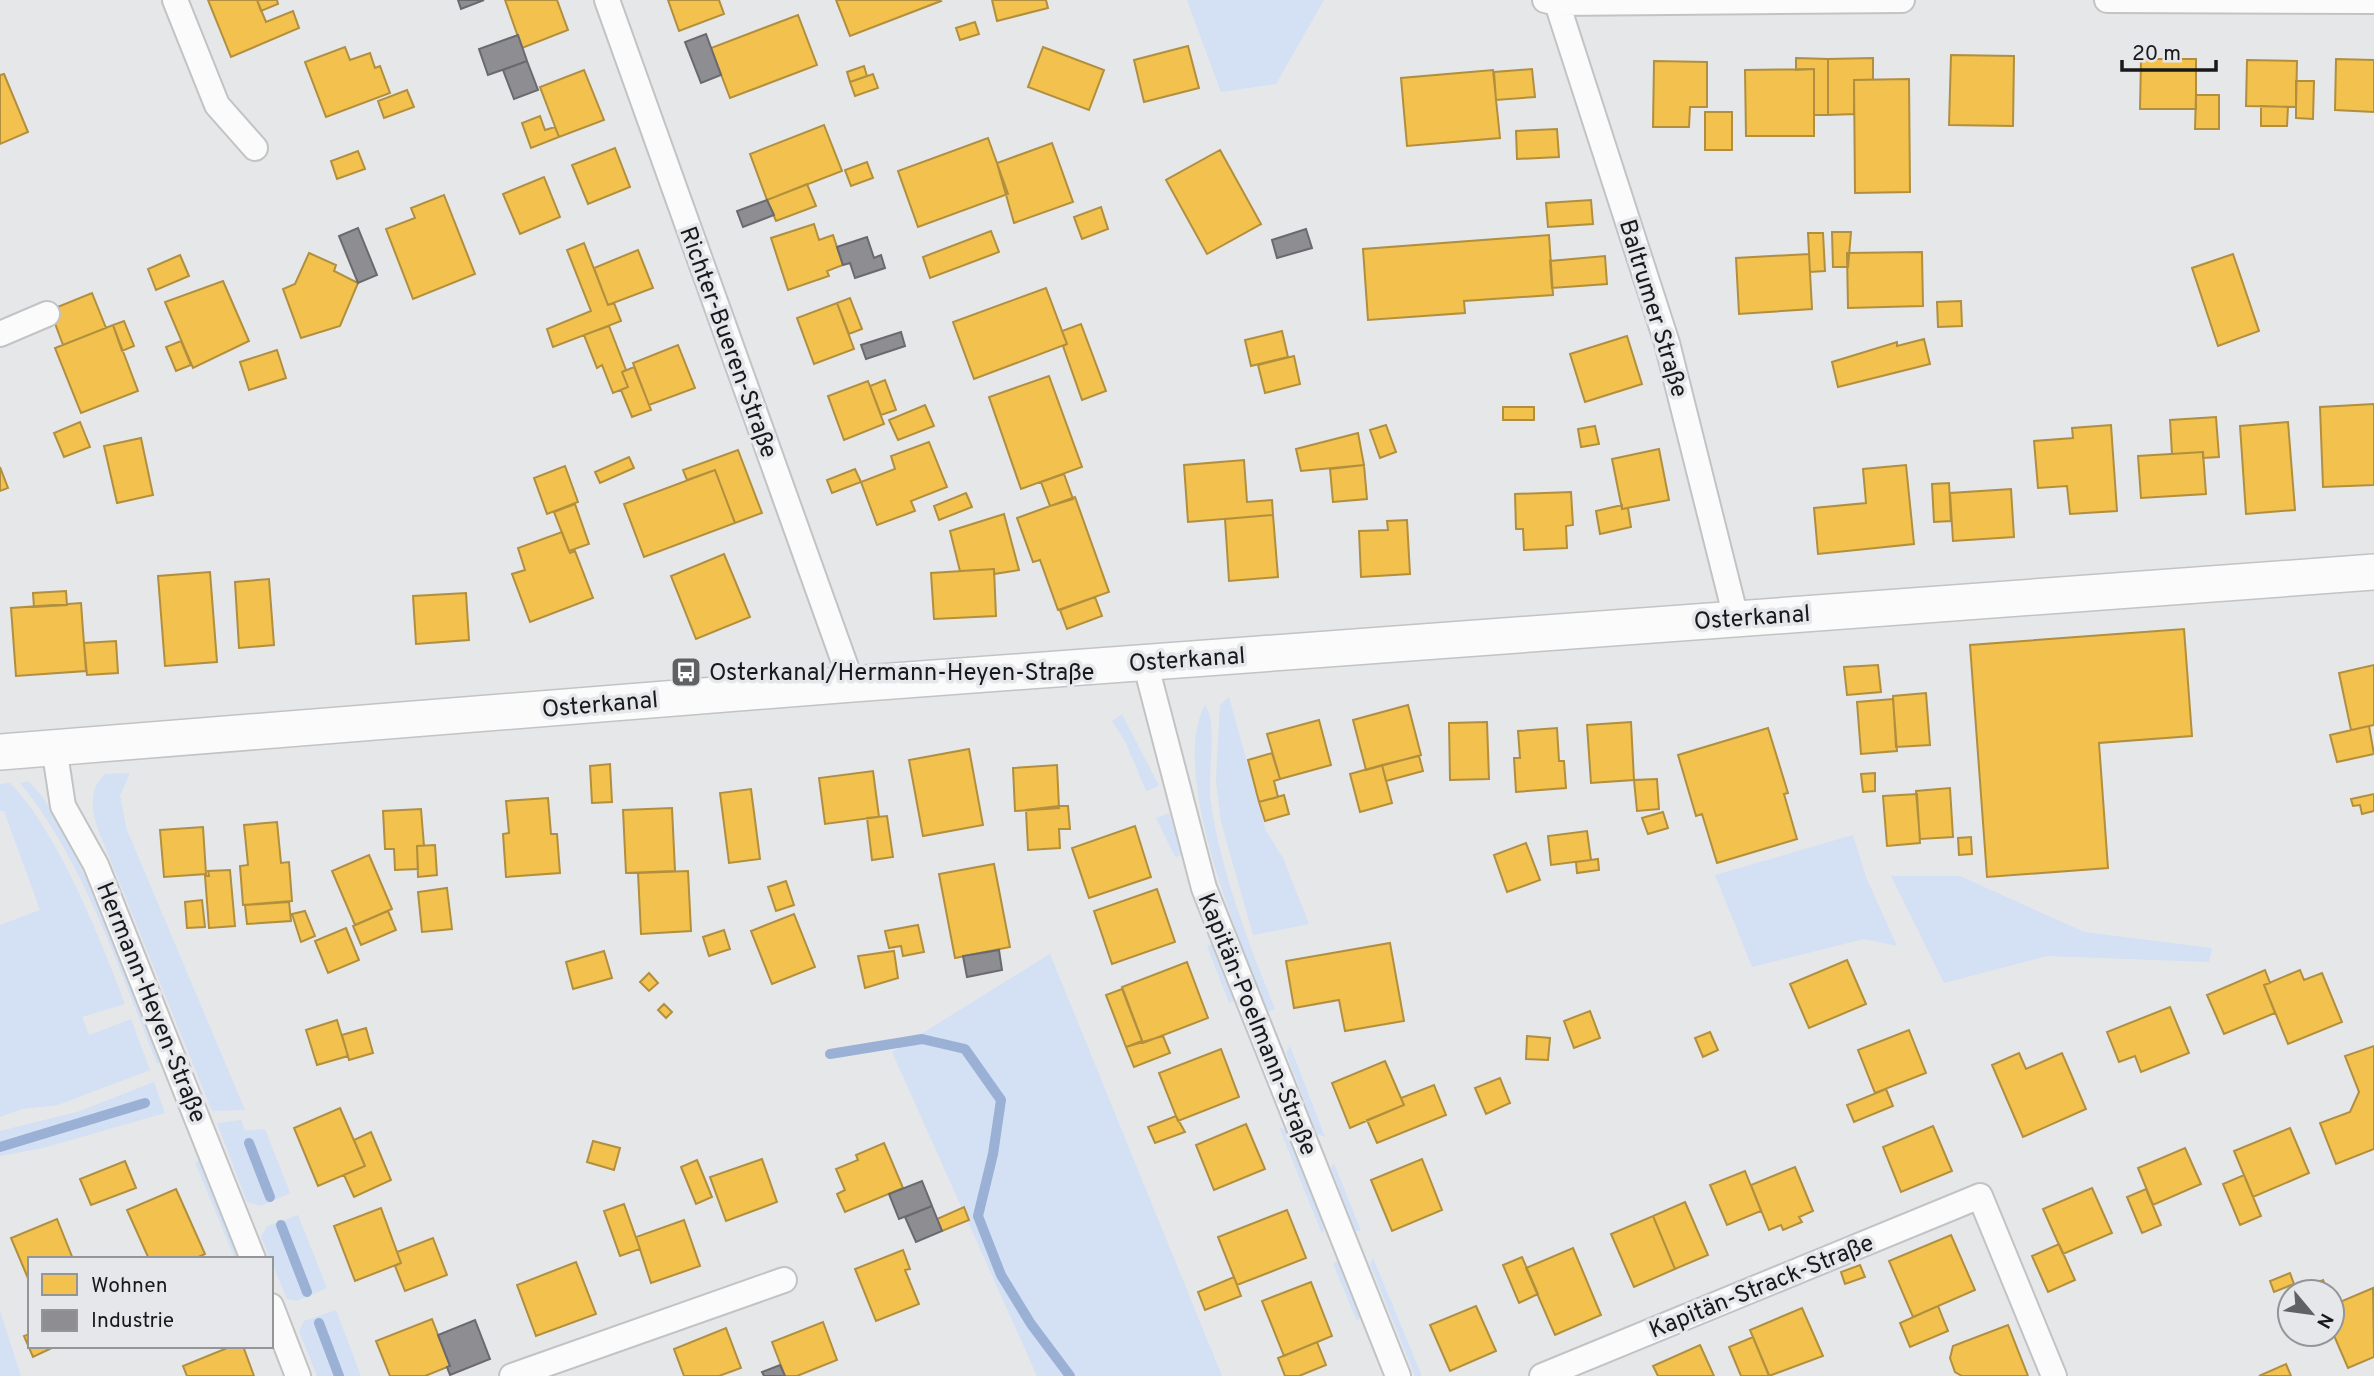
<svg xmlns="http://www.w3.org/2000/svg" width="2374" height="1376" viewBox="0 0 2374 1376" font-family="Overpass,sans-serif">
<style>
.green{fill:#d4e0f4}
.homes{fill:#f2c14e;stroke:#b18f3e;stroke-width:2}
.industry{fill:#8d8d92;stroke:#6a6a6e;stroke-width:2}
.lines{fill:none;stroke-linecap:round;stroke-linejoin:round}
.stream{stroke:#9ab0d5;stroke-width:10}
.street-casing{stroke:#c2c3c4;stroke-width:28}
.secondary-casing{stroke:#c2c3c4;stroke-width:38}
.street{stroke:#fbfbfc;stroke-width:24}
.secondary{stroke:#fbfbfc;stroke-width:35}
.labels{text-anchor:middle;stroke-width:7;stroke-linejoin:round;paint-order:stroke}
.street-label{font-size:24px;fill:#18191a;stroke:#e5e7ea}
.poi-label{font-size:24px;fill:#18191a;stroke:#e5e7ea;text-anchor:start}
</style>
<rect width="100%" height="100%" fill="#e6e7e9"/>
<!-- green -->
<path class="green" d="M1187,0H1324L1276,84L1221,92Z
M1229,697L1266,831L1283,858L1309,924L1253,935L1221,822L1216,781L1220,705Z
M1205,705C1219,725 1206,776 1211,804C1222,875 1248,942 1275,1009L1268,1012C1241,945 1168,771 1205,705Z
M1122,714L1159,786L1146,791L1125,741L1112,721Z
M130,773L120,796L127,830L245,1110L212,1111L97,827C91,806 89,790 105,774Z
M28,781C47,798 57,822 69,844C105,913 133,987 164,1060L157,1064C121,974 82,857 20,783Z
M10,783C56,828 102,942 125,1004L82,1017L89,1035L131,1019L150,1070L58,1105L22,1109L0,1117V925L40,910L4,811H0V784Z
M1169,813L1183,855L1175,857L1156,818Z
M1853,835L1866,877L1897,946L1864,939L1752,967L1715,875Z
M1891,876H1960L2084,932L2212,948L2209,962L2047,956L1944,983Z
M1214,943L1237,1000L1229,1003L1207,946Z
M1050,954L1222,1376H1037L892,1052Z
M1290,1046L1325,1137L1317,1134L1286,1053Z
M154,1082L165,1113L43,1148L0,1156V1131L77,1112Z
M241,1120L245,1131L265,1129L290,1193L261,1206L247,1202L217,1123Z
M1279,1127L1289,1131L1325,1227L1322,1234Z
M203,1160L242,1259H235L195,1162Z
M1334,1163L1361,1231H1355L1331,1168Z
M298,1215L327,1288L297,1301L287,1299L261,1237L267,1226Z
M1373,1258L1422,1376H1415L1370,1264Z
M1338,1260L1362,1315L1357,1321L1333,1264Z
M336,1310L361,1376H317L299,1331L304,1321Z
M0,1311L21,1376H0Z"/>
<!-- homes -->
<path class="homes" d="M208,0H257L266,22L293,11L299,28L231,57Z
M257,0H277L278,4L261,11Z
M505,0H557L568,30L522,48Z
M668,0H719L724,14L679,31Z
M836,0H940L941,1L850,36Z
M992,0H1046L1048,8L997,21Z
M798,15L817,65L730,98L711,48Z
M975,22L979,34L960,40L956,28Z
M1188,46L1199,88L1144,102L1134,60Z
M345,47L350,60L370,53L375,68L380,66L390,93L326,117L305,62Z
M1043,47L1104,70L1089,110L1028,87Z
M1951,55L2014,56L2013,126L1949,125Z
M1796,58L1828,59V115H1814V69L1796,70Z
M1873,58V80H1854V114L1828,115V59Z
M2141,59H2196V109H2140Z
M2336,59L2374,60V112L2335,110Z
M2247,60L2297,61L2296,107L2246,106Z
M1654,61L1707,62V107H1690L1689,127H1653Z
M864,66L867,76L850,82L847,72Z
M1532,69L1535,97L1496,100L1494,72Z
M1814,69V136H1746L1745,70Z
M584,70L604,120L559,137L540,87Z
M1493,70L1500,138L1407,146L1401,78Z
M4,74L28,132L0,144V75Z
M873,74L878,88L855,96L850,82Z
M1909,79L1910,192L1855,193L1854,80Z
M2296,81H2314L2313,119L2296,118Z
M407,90L414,107L384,118L378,101Z
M2196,95H2219V129H2195Z
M2261,106L2288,107L2287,126H2261Z
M1705,112H1732V150H1705Z
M540,116L545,130L555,127L559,137L531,148L522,123Z
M824,125L842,171L767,200L750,154Z
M1557,129L1559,157L1517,159L1516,131Z
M988,138L1008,194L918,227L898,171Z
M1052,143L1073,202L1014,223L997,163Z
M615,148L630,187L588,204L572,165Z
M1220,150L1261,224L1207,254L1166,180Z
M358,151L365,169L337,179L331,161Z
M867,162L873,178L851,186L845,170Z
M544,177L560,217L520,234L503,194Z
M807,184L816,206L776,221L767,200Z
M444,195L475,274L413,299L386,229L415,218L411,208Z
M1591,200L1593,224L1548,227L1546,203Z
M1101,207L1108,229L1082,239L1074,217Z
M814,224L819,240L833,235L843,265L827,271L829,276L788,290L771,238Z
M991,231L999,252L930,278L923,257Z
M1832,232H1851L1848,267H1833Z
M1808,233H1823L1825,271L1810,272Z
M1549,235L1553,295L1464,301L1465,313L1368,320L1363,249Z
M584,243L608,305L614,303L621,321L553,347L547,329L591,311L567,250Z
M638,250L653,288L608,305L594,268Z
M1922,252L1923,306L1848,308L1847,253Z
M309,253L336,265L334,271L358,283L340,326L301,338L283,289L295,284Z
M1809,254L1812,309L1739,314L1736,258Z
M2233,254L2259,331L2218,346L2192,268Z
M180,255L189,276L156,290L148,269Z
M1605,256L1607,284L1552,288L1550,261Z
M223,281L249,341L193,368L165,302Z
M1046,288L1067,344L974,379L953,322Z
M92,293L106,328L63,345L50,310Z
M850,298L862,329L849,334L837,303Z
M1961,301L1962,326L1938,327L1937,302Z
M837,303L854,349L814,364L797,318Z
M124,321L134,346L122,351L113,325Z
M1081,324L1106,391L1082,400L1063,346L1067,344L1062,331Z
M113,325L138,391L81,413L55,348Z
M609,326L626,370L622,372L628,387L613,393L602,365L597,368L584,335Z
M1282,331L1288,357L1251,366L1245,340Z
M1627,336L1642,384L1585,402L1570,354Z
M1924,339L1930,364L1838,387L1832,362L1897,342V346Z
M181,341L191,365L176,371L166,347Z
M678,345L695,388L649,405L633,363Z
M277,350L286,378L249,390L240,362Z
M1294,356L1300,384L1265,393L1258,365Z
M634,367L651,410L632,417L621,390L628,387L622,372Z
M1049,376L1082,467L1021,489L989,397Z
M885,380L896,410L881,415L870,386Z
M868,381L884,424L844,440L828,396Z
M2374,404V485L2323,487L2320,407Z
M925,405L934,426L898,440L889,420Z
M1503,407H1534V420H1503Z
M2216,417L2219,457L2203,458V452L2172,454L2170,420Z
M80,422L90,447L64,457L54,433Z
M2288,422L2295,510L2246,514L2240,426Z
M1386,425L1396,452L1380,458L1370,430Z
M2111,425L2117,511L2070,514L2067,486L2038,488L2034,441L2073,438L2072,428Z
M1595,426L1599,444L1581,447L1578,429Z
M1358,433L1364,465L1301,471L1296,449Z
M141,438L153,495L117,503L104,446Z
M929,442L947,487L911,501L915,511L877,525L861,482L895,469L891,456Z
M1659,449L1669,500L1622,509L1612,459Z
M738,450L762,513L735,523L715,470L687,480L683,470Z
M2203,452L2206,494L2141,498L2138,456Z
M629,457L634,468L600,483L595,472Z
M1244,460L1247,502L1272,500L1273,515L1188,522L1184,465Z
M1364,465L1367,499L1333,502L1330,469Z
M1906,465L1914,544L1818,554L1814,508L1866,503L1863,469Z
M565,466L578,502L547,514L534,478Z
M0,467L8,488L0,491Z
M855,469L861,482L832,493L827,480Z
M715,470L735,523L644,557L624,504Z
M1064,474L1073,499L1050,506L1041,482Z
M1949,483L1951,521L1934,522L1932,484Z
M2011,489L2014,537L1953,541L1950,493Z
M1571,492L1573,525L1566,526L1567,548L1524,550L1523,529H1516L1515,494Z
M966,493L972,507L939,520L934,506Z
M1075,497L1109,592L1058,610L1040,560L1033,562L1017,518Z
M575,504L589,544L569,551L554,512Z
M1622,505V509L1628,508L1631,527L1600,534L1596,511Z
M1004,514L1019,570L994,574V569L960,571L950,531Z
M1273,515L1278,577L1229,581L1225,519Z
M1407,520L1410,574L1361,577L1359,531L1388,530L1387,521Z
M562,532L570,553L575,551L593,598L530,622L512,574L525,570L518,548Z
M724,554L750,617L696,639L671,576Z
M994,569L996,616L934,619L931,573Z
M210,572L217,662L165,666L158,576Z
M269,579L274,645L239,648L235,582Z
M66,591L67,605L34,607L33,593Z
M466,593L469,640L416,644L413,596Z
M1095,597L1102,616L1067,629L1060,610Z
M81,603L86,671L16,676L11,608Z
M2184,629L2192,736L2099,743L2108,868L1987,877L1970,645Z
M116,641L118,673L87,675L84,643Z
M1878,665L1881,692L1847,695L1844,667Z
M2374,665V725L2351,730L2339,673Z
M1926,693L1930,745L1896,747L1893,696Z
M1893,699L1897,751L1861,754L1857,702Z
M1408,705L1421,755L1366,770L1353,720Z
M1319,720L1331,765L1280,779L1267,734Z
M1487,722L1489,779L1450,780L1449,723Z
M1631,722L1634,780L1591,783L1587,725Z
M2369,726L2374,754L2337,762L2330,735Z
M1557,728L1559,761H1564L1566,788L1516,792L1514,758H1520L1518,731Z
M1768,728L1788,793L1784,794L1797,839L1717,863L1702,814L1696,816L1678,755Z
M969,749L983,825L923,836L909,760Z
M1272,753L1280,779L1274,781L1278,797L1259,802L1248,760Z
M1419,756L1423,771L1386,781L1382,765Z
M610,764L612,802L592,803L590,766Z
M1057,765L1059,808L1015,811L1013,768Z
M1382,765L1392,803L1360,812L1350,774Z
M873,771L879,817L825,824L819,778Z
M1875,773V791L1863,792L1861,774Z
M1657,779L1659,809L1637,811L1634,780Z
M1950,788L1953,837L1920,839L1916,791Z
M751,789L760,859L729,863L720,793Z
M1917,794L1920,843L1887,846L1883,796Z
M2374,794V811L2362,814L2360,805L2353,806L2351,799Z
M1284,795L1289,814L1265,821L1259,802Z
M548,798L551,834H557L560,873L506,877L503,834L509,833L506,801Z
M1059,806H1068L1070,829H1059L1060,848L1028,850L1026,810Z
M672,808L675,871L626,873L623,810Z
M421,809L424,846H417L418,869L395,870L394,849H385L383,811Z
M1663,812L1668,828L1648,834L1642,818Z
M887,816L893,857L872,860L867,818Z
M277,822L281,863L289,862L292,901L243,905L240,866L248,865L244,825Z
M1135,826L1151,877L1089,898L1072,848Z
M203,827L206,874L164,877L160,830Z
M1587,831L1591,860L1551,865L1548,836Z
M1971,837L1972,854L1959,855L1958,838Z
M1526,843L1540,880L1507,892L1494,855Z
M435,845L437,875L418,877L417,846Z
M369,855L392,909L355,925L332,871Z
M1598,859L1599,870L1577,873L1576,862Z
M994,864L1010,947L955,958L939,874Z
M230,870L235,926L209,928L205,876H209L208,871Z
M688,871L691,931L641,934L638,873Z
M786,881L794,905L776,911L768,887Z
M447,888L452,929L422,932L418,892Z
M1157,889L1175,942L1112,964L1094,911Z
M202,900L205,927L187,928L185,902Z
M289,902L291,921L247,924L245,905Z
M305,911L315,936L301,942L292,914Z
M388,911L396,930L361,945L353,926Z
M794,914L815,967L772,984L751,931Z
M918,925L924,952L903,956L901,946L889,948L885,931Z
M346,928L359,960L328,973L315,941Z
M724,930L730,949L709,956L703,937Z
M1390,943L1404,1021L1345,1031L1339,1000L1294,1008L1286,961Z
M604,951L612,978L573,989L566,962Z
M894,951L898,978L865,988L858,956Z
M1847,960L1866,1004L1809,1028L1790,984Z
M1187,962L1208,1018L1143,1043L1122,987Z
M2265,970L2270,983L2264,985L2275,1013L2224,1034L2207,995Z
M2300,970L2304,980L2322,973L2342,1022L2288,1044L2264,985Z
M649,973L658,983L649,991L640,982Z
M1122,989L1142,1041L1126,1047L1106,995Z
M664,1004L672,1012L666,1018L658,1010Z
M2170,1007L2189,1053L2141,1072L2135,1056L2119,1062L2107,1032Z
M1590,1011L1600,1038L1574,1048L1564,1021Z
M337,1020L348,1056L317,1065L306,1030Z
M366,1028L373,1053L349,1060L342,1035Z
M1909,1030L1926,1073L1875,1093L1858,1050Z
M1710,1032L1718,1050L1703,1057L1695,1038Z
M1163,1036L1170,1053L1134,1067L1126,1047Z
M1527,1036L1550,1038L1548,1060L1526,1059Z
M2374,1046V1149L2336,1164L2320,1123L2350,1112L2359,1092L2345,1056Z
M1221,1049L1239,1097L1178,1121L1159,1073Z
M2019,1053L2026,1069L2062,1053L2086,1109L2023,1137L1992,1065Z
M1385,1061L1404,1105L1350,1128L1332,1083Z
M1500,1078L1510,1103L1486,1114L1475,1088Z
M1434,1085L1446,1115L1377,1143L1367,1120L1404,1105L1401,1098Z
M1886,1089L1893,1106L1854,1122L1847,1105Z
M340,1108L365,1166L318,1186L294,1128Z
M1176,1116L1185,1132L1155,1143L1148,1127Z
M1246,1124L1265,1169L1214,1190L1196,1145Z
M1933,1126L1952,1171L1901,1192L1883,1147Z
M2290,1128L2309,1173L2253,1197L2234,1151Z
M371,1132L391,1180L354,1197L344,1175L365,1166L354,1140Z
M593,1141L620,1148L614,1170L587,1162Z
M884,1143L903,1188L845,1212L837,1194L845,1190L836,1169L858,1160L856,1155Z
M2185,1148L2201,1184L2153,1205L2138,1168Z
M762,1159L777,1202L726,1221L710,1177Z
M1422,1159L1442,1210L1392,1231L1371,1180Z
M697,1160L712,1197L696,1204L681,1167Z
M125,1161L136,1188L91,1205L80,1179Z
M1795,1167L1813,1211L1799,1217L1802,1222L1783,1230L1781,1225L1769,1230L1751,1185Z
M1745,1171L1761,1211L1727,1225L1710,1185Z
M2244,1175L2261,1216L2240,1225L2223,1184Z
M2092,1188L2112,1233L2063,1254L2043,1209Z
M176,1189L205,1254L194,1259H149L127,1210Z
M2146,1189L2161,1225L2142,1233L2127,1197Z
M1685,1202L1708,1255L1675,1269L1653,1216Z
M624,1204L640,1249L620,1256L604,1211Z
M964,1207L969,1220L942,1231L937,1219Z
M381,1208L401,1263L355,1281L334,1226Z
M1287,1210L1306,1258L1237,1285L1218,1237Z
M1653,1216L1675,1269L1634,1287L1611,1234Z
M57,1219L73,1259H30V1283L11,1238Z
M684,1220L700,1266L651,1283L636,1237Z
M1951,1235L1975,1290L1913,1317L1889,1261Z
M433,1238L447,1275L405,1291L395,1266L401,1263L397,1252Z
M2059,1244L2075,1280L2048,1292L2032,1256Z
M1573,1248L1601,1315L1555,1335L1526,1268Z
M903,1250L910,1269L905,1270L919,1304L876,1321L855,1269Z
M1522,1257L1538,1294L1519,1303L1503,1265Z
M576,1262L596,1314L536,1336L517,1285Z
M1860,1265L1865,1277L1845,1284L1841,1272Z
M2290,1273L2294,1284L2274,1292L2270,1281Z
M1234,1277L1241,1296L1205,1310L1198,1292Z
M2323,1280L2328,1292H2295Z
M1311,1282L1332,1336L1284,1356L1262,1301Z
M2373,1288L2374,1357L2348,1368L2332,1331V1302L2333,1305Z
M1476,1306L1496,1351L1450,1371L1430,1325Z
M1938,1306L1948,1331L1910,1347L1900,1323Z
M1802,1308L1823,1356L1769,1376L1750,1330Z
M432,1319L450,1366L425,1376H390L376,1341Z
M823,1322L837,1360L797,1376H785L772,1342Z
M2008,1325L2028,1376H1962L1955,1372L1950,1358L1953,1346Z
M726,1328L741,1368L719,1376H684L674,1349Z
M30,1334V1346H56L33,1357L24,1336Z
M1753,1337L1769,1375L1768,1376H1741L1729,1347Z
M1317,1342L1326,1365L1299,1376H1285L1278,1358Z
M1700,1345L1714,1376H1658L1653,1366Z
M232,1346H243L254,1376H187L183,1366Z
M2286,1364L2291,1376H2259Z"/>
<!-- industry -->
<path class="industry" d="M458,0H484L461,9Z
M706,34L721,75L701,83L685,42Z
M518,35L527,61L488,75L479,49Z
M527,61L538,90L514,99L503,70Z
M767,200L774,215L743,227L737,211Z
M358,228L377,275L358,283L339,236Z
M1306,229L1312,248L1277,258L1272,240Z
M867,237L874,258L881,255L885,268L855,278L850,263L843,265L837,247Z
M901,332L905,346L866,359L861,345Z
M999,950L1002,970L967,977L963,956Z
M922,1181L932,1206L899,1219L889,1194Z
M932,1206L942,1231L916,1242L905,1217Z
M475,1320L490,1359L450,1375L447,1367L450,1366L438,1335Z
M780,1365L785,1376H764L762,1372Z"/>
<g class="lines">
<!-- stream -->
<path class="stream" d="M830,1054L922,1039L965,1049L1001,1100L993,1154L978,1216L1001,1275L1031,1324L1070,1376
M249,1143L270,1197
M0,1147L145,1103
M281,1225L307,1292
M319,1323L339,1376"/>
<!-- street casing -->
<g class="street-casing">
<path id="street" d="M175,0L217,105L255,148
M607,0L852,684
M1545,0L1557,3L1902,0
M2107,0L2374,1
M1557,3L1667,343L1736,618
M0,334L47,314
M1145,662L1204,888L1398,1376
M54,747L63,806L96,865L253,1259
M271,1306L298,1376
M512,1376L784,1280
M1542,1376L1980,1196L2054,1376"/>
</g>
<!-- secondary casing -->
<g class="secondary-casing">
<path id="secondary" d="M0,752L852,684L2374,572"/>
</g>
<!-- street -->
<use href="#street" class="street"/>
<!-- secondary -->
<use href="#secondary" class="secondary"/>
</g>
<!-- icons -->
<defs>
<g id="bus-square" transform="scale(1.575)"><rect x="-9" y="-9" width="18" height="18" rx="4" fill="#606162" stroke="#e5e7ea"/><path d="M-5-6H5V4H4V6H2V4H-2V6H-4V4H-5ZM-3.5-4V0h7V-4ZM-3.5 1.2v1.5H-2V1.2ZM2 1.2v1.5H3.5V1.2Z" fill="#fff"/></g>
</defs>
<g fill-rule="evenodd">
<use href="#bus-square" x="686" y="672"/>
</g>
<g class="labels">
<!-- street labels -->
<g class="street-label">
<text transform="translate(1654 308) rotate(73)" y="8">Baltrumer Straße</text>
<text transform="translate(729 342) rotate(70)" y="8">Richter-Bueren-Straße</text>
<text transform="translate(1752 617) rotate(-4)" y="8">Osterkanal</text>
<text transform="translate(1187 659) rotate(-4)" y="8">Osterkanal</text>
<text transform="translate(600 704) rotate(-5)" y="8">Osterkanal</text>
<text transform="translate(152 1002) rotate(68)" y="8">Hermann-Heyen-Straße</text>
<text transform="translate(1258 1024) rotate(68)" y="8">Kapitän-Poelmann-Straße</text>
<text transform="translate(1761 1286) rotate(-22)" y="8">Kapitän-Strack-Straße</text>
</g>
<!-- poi labels -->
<g class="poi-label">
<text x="709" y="680">Osterkanal/Hermann-Heyen-Straße</text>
</g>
</g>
<!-- legend -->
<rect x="28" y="1257" width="245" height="91" fill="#e5e7ea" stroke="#939597" stroke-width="2"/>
<rect x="42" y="1274" width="35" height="21" fill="#f2c14e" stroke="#939597" stroke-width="2"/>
<text x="91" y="1292" font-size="21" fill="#18191a">Wohnen</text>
<rect x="42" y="1310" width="35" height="21" fill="#8d8d92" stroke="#939597" stroke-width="2"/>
<text x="91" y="1327" font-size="21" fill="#18191a">Industrie</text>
<!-- north arrow -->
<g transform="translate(2311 1313) rotate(119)"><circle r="33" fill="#e5e7ea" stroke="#939597" stroke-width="2"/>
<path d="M0-5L12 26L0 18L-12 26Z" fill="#606162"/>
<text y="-10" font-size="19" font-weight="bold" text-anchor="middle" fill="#18191a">N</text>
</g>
<!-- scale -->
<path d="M2122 60v10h94v-10" fill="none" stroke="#18191a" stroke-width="3.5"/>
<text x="2132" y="60" font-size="21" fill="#18191a" stroke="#e5e7ea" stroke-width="5" paint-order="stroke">20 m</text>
</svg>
